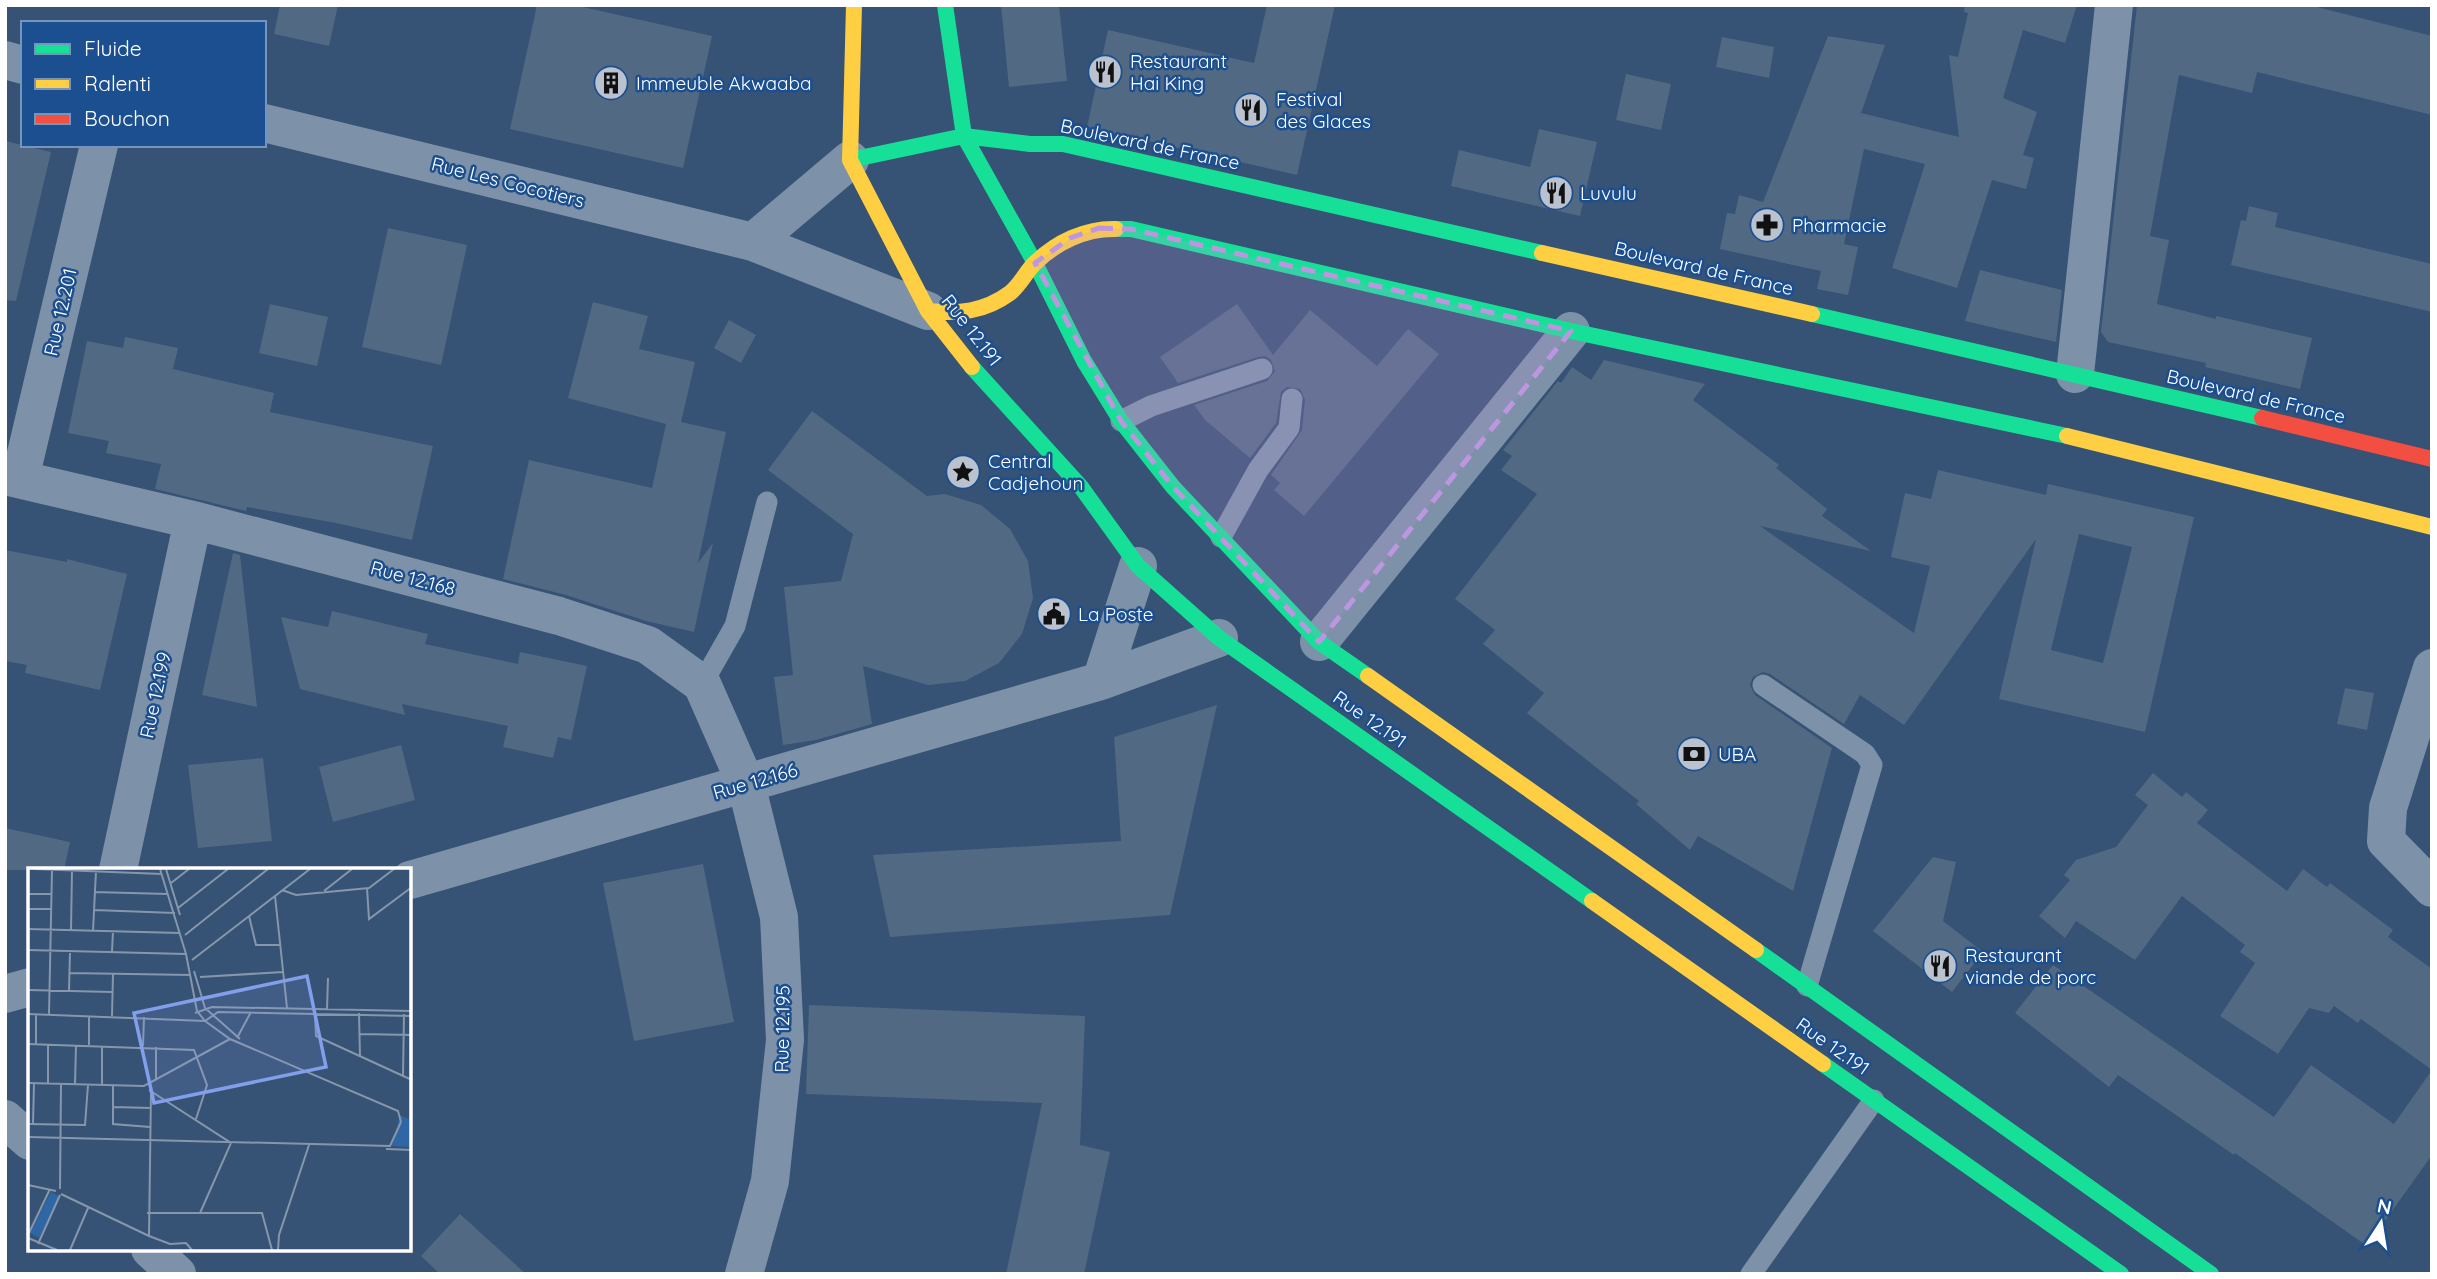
<svg xmlns="http://www.w3.org/2000/svg" width="2437" height="1279" viewBox="0 0 2437 1279" font-family="Quicksand,sans-serif">
<style>
.building{fill:#526984;fill-rule:evenodd}
.lines{fill:none;stroke-linecap:round;stroke-linejoin:round}
.lane{stroke:#7d92a8;stroke-width:21}
.street{stroke:#7d92a8;stroke-width:38}
.fast{stroke:#16e098;stroke-width:16}
.slow{stroke:#ffcf43;stroke-width:16}
.jam{stroke:#f24e42;stroke-width:16}
.marked{fill:#bd96df;fill-opacity:0.2;stroke:#bd96df;stroke-width:5;stroke-dasharray:14 9;stroke-linejoin:round}
.labels{text-anchor:middle;stroke-width:5;stroke-linejoin:round;paint-order:stroke}
.poi-label{font-size:19px;fill:#fff;stroke:#1b4f8f;text-anchor:start}
.street-label{font-size:19px;fill:#fff;stroke:#1b4f8f}
.inset-road{fill:none;stroke:#8697ac;stroke-width:2}
.view{fill:#839eea;fill-opacity:0.15;stroke:#839eea;stroke-width:3.5}
.inset-edge{fill:none;stroke:#fff;stroke-width:3.5}
</style>
<rect width="100%" height="100%" fill="#365274"/>
<!-- building -->
<path class="building" d="M280,5H338L329,46L274,34Z
M537,5H574L712,36L683,168L510,129Z
M1001,5H1059L1067,81L1009,87Z
M1267,5H1335L1297,175L1087,127L1108,30L1254,63Z
M1965,5H2077L2065,43L2023,30L2003,98L2037,112L2023,155L2034,158L2026,189L1992,180L1957,288L1892,268L1925,164L1864,149L1844,244L1858,247L1848,295L1817,289L1821,271L1720,249L1727,213L1735,214L1739,195L1763,202L1828,36L1885,45L1861,113L1959,137L1949,55L1958,57L1968,13L1964,12Z
M2137,5H2309L2432,36V115L2257,72L2252,93L2179,75L2150,236L2169,240L2157,304L2216,319V316L2312,338L2300,389L2205,367L2206,363L2108,342L2101,332Z
M1722,37L1774,47L1769,78L1716,67Z
M1626,74L1671,84L1661,130L1616,120Z
M1539,129L1597,142L1580,216L1451,186L1459,150L1530,167Z
M5,141L51,152L16,301L5,300Z
M2249,206L2278,213L2275,227L2432,264V312L2231,265L2241,220L2246,221Z
M388,228L467,245L441,365L362,347Z
M1980,270L2062,290L2056,342L1965,321Z
M593,302L648,316L639,349L695,362L681,422L726,432L698,563L713,543L694,632L646,621L566,595L503,579L529,460L652,488L666,424L568,398Z
M270,304L328,317L317,366L259,353Z
M1237,304L1273,355L1310,310L1377,366L1408,329L1439,354L1304,516L1274,490L1280,483L1271,475L1302,430L1305,400L1300,389L1287,387L1281,392L1276,423L1250,458L1205,420L1194,405L1267,381L1275,371L1271,360L1265,356L1258,357L1178,383L1160,357Z
M729,320L756,335L741,363L714,348Z
M125,337L178,348L173,369L274,393L270,412L433,446L412,540L336,523L247,507L246,511L155,489L161,464L106,453L109,441L68,433L87,341L123,348Z
M1604,360L1705,384L1693,400L1779,465L1776,468L1827,509L1822,516L1871,551L1760,526L1914,633L1930,566L1891,557L1905,493L1931,499L1938,470L2046,495L2048,484L2194,517L2145,732L1999,699L2036,539L1904,725L1860,695L1844,724L1770,674L1763,672L1753,677L1750,685L1755,695L1832,748L1793,891L1698,836L1690,850L1636,804L1639,801L1527,713L1544,693L1483,644L1495,630L1455,599L1537,494L1501,470L1512,456L1503,450L1558,381L1561,383L1572,367L1591,380ZM2079,534L2132,547L2103,663L2051,650Z
M812,411L927,496L945,494L981,505L1010,529L1028,561L1033,598L1022,634L999,663L965,681L928,685L863,666L872,724L816,740L783,745L774,677L793,675L784,587L841,581L853,534L768,470Z
M5,550L67,562V559L127,574L100,690L25,673L27,665L5,661Z
M233,553L240,555L257,707L202,695Z
M332,611L428,634L425,644L518,664L520,652L587,666L571,740L558,737L553,758L503,747L508,726L402,704L405,715L300,689L281,617L328,627Z
M2345,688L2374,693L2367,730L2337,724Z
M1217,705L1170,915L890,937L873,855L1121,841L1114,737Z
M401,745L415,800L333,822L319,767Z
M263,758L272,841L198,848L188,765Z
M2153,773L2182,797L2186,792L2208,810L2197,823L2287,891L2303,869L2327,887L2330,883L2393,930L2388,937L2432,969V1070L2361,1019L2358,1023L2334,1006L2329,1013L2309,1008L2278,1054L2220,1016L2255,963L2240,952L2245,945L2182,896L2135,960L2076,921L2065,938L2039,916L2070,880L2064,875L2076,860L2116,847L2148,805L2135,795Z
M5,828L70,842L64,870H5Z
M1933,857L1956,862L1943,921L1983,952L1952,992L1873,931Z
M703,864L734,1022L634,1041L603,883Z
M2053,965L2274,1117L2311,1065L2394,1124L2432,1070V1155L2367,1246L2235,1153L2234,1155L2118,1075L2109,1087L2015,1013Z
M809,1005L1085,1016L1080,1145L1110,1152L1084,1274H1006L1042,1103L806,1094Z
M460,1214L526,1274H440L421,1256Z"/>
<g class="lines">
<!-- lane -->
<path class="lane" d="M1121,421L1151,406L1262,369
M1221,537L1258,470L1289,428L1292,399
M702,684L735,626L767,502
M1763,685L1865,754L1872,765L1807,986
M1751,1274L1874,1100"/>
<!-- street -->
<path class="street" d="M5,60L23,65
M264,123L753,242L928,311
M753,242L850,160
M2075,374L2114,5
M5,476L193,520L559,616L648,645L702,684L746,784L779,917L785,1040L770,1181L744,1274
M20,479L99,145
M1319,642L1571,331
M2432,668L2388,808L2386,841L2432,888
M1101,681L1138,566
M118,870L193,520
M410,880L1101,681L1219,638
M5,994L30,987
M5,1119L30,1141
M150,1249L177,1274"/>
<!-- fast -->
<path class="fast" d="M945,5L964,136L1035,263L1084,361L1121,421L1173,487L1319,642L1368,676
M850,160L964,136L1030,144H1063L1542,253
M1116,229H1131L1571,331L2067,436
M1812,314L2262,418
M972,367L1081,487L1138,566L1219,638L1592,901
M1756,950L2211,1274
M1823,1064L2121,1274"/>
<!-- slow -->
<path class="slow" d="M854,5L850,160L928,311L972,367
M1542,253L1812,314
M928,311C959,314 984,312 1010,293C1020,285 1026,272 1034,264C1056,242 1086,228 1116,229
M2067,436L2432,527
M1368,676L1756,950
M1592,901L1823,1064"/>
<!-- jam -->
<path class="jam" d="M2262,418L2432,459"/>
</g>
<!-- marked area -->
<path class="marked" d="M1099,228L1131,229L1571,331L1319,642L1173,487L1121,421L1035,263L1070,238Z"/>
<!-- icons -->
<defs>
<g id="restaurant-disc" transform="scale(1.75)"><circle r="9.5" fill="#b9c2ce" stroke="#1b4f8f"/><path d="M-5-6h1v4h1v-4h1v4h1v-4h1v5L-1.5 .5V6h-2V.5L-5-1ZM5-6V6H3V1.5H1.5Q1.5-4 5-6Z" fill="#111"/></g>
<g id="building-disc" transform="scale(1.75)"><circle r="9.5" fill="#b9c2ce" stroke="#1b4f8f"/><path d="M-4-6H4V6H1V3H-1V6H-4ZM-2.5-4.3h1.7v1.8h-1.7ZM.8-4.3h1.7v1.8H.8ZM-2.5-1h1.7V.8h-1.7ZM.8-1h1.7V.8H.8Z" fill="#111"/></g>
<g id="pharmacy-disc" transform="scale(1.75)"><circle r="9.5" fill="#b9c2ce" stroke="#1b4f8f"/><path d="M-2-6h4v4h4v4h-4v4h-4v-4h-4v-4h4Z" fill="#111"/></g>
<g id="sight-disc" transform="scale(1.75)"><circle r="9.5" fill="#b9c2ce" stroke="#1b4f8f"/><path d="M0-6L1.8-2.2L6-1.7L2.9 1.2L3.7 5.4L0 3.3L-3.7 5.4L-2.9 1.2L-6-1.7L-1.8-2.2Z" fill="#111"/></g>
<g id="civic-disc" transform="scale(1.75)"><circle r="9.5" fill="#b9c2ce" stroke="#1b4f8f"/><path d="M-.6-6.5H3V-4.5H.6V-3L4-1V1h2V6H-6V1h2V-1L-.6-3ZM-1.2 2.5V6h2.4V2.5Z" fill="#111"/></g>
<g id="bank-disc" transform="scale(1.75)"><circle r="9.5" fill="#b9c2ce" stroke="#1b4f8f"/><path d="M-6-4H6V4H-6ZM0-2.3a2.3 2.3 0 1 0 0 4.6a2.3 2.3 0 1 0 0-4.6Z" fill="#111"/></g>
</defs>
<g fill-rule="evenodd">
<use href="#restaurant-disc" x="1105" y="72"/>
<use href="#building-disc" x="611" y="83"/>
<use href="#restaurant-disc" x="1251" y="110"/>
<use href="#restaurant-disc" x="1556" y="193"/>
<use href="#pharmacy-disc" x="1767" y="225"/>
<use href="#sight-disc" x="963" y="472"/>
<use href="#civic-disc" x="1054" y="614"/>
<use href="#bank-disc" x="1694" y="754"/>
<use href="#restaurant-disc" x="1940" y="966"/>
</g>
<g class="labels">
<!-- poi labels -->
<g class="poi-label">
<text x="1130" y="68">Restaurant<tspan x="1130" dy="22">Hai King</tspan></text>
<text x="636" y="90">Immeuble Akwaaba</text>
<text x="1276" y="106">Festival<tspan x="1276" dy="22">des Glaces</tspan></text>
<text x="1580" y="200">Luvulu</text>
<text x="1792" y="232">Pharmacie</text>
<text x="988" y="468">Central<tspan x="988" dy="22">Cadjehoun</tspan></text>
<text x="1078" y="621">La Poste</text>
<text x="1718" y="761">UBA</text>
<text x="1965" y="962">Restaurant<tspan x="1965" dy="22">viande de porc</tspan></text>
</g>
<!-- street labels -->
<g class="street-label">
<text transform="translate(1150 144) rotate(12)" y="7">Boulevard de France</text>
<text transform="translate(508 182) rotate(14)" y="7">Rue Les Cocotiers</text>
<text transform="translate(1704 268) rotate(13)" y="7">Boulevard de France</text>
<text transform="translate(60 312) rotate(-77)" y="7">Rue 12.201</text>
<text transform="translate(972 330) rotate(52)" y="7">Rue 12.191</text>
<text transform="translate(2256 396) rotate(13)" y="7">Boulevard de France</text>
<text transform="translate(413 578) rotate(15)" y="7">Rue 12.168</text>
<text transform="translate(155 695) rotate(-78)" y="7">Rue 12.199</text>
<text transform="translate(1370 719) rotate(35)" y="7">Rue 12.191</text>
<text transform="translate(755 781) rotate(-16)" y="7">Rue 12.166</text>
<text transform="translate(782 1029) rotate(-89)" y="7">Rue 12.195</text>
<text transform="translate(1833 1046) rotate(35)" y="7">Rue 12.191</text>
</g>
</g>
<!-- overview -->
<g transform="translate(28 868)">
<rect width="383" height="383" fill="#365274"/>
<path d="M372,247L383,252V279L364,278ZM23,324L32,329L11,370L2,365Z" fill="#2f66a5"/>
<path class="inset-road" d="M7,1L134,6M132,1L158,86L169,143L177,153L202,171L370,243L373,254M138,1L152,47M143,15L161,1M339,20L341,51L384,19M254,22L268,27L341,20L366,1M296,23L324,1M66,24L140,26M0,26H24M247,28L259,140M150,40L200,1M0,41H23M66,42L147,45M221,48L228,77H252M0,61L152,65M43,62L44,2M65,63L68,3M157,67L240,1M0,82L158,86M84,84L85,63M164,92L282,1M166,103L177,140L212,171M41,105L163,107M172,109L255,104M0,122L84,124M41,123L42,83M299,141L300,110M287,143L288,168L384,212M167,145L184,139L384,143M331,145L332,189M0,146L177,153L190,144L384,148M21,146L24,2M84,148L85,106M332,166L384,167M209,170L223,144M0,176L166,182L179,217L168,251M8,176V146M61,177V148M115,178L116,149M375,208L376,146M128,212V179M0,215L116,218L202,171M20,216V176M47,217L48,177M74,217V178M85,217V256L122,259M121,222L203,275L172,345M123,223L121,368L142,376L158,375L164,382M85,239L123,240M0,256L57,257L60,217M5,256L6,216M0,269L362,278L373,254M358,281L384,282M0,317L28,323M32,321L33,216M33,326L121,368M119,345H234L244,382M0,367L22,321M0,370L29,382M10,376L32,327M42,382L60,340M250,382L251,367L281,277"/>
<path class="view" d="M279,108L298,199L126,235L106,145Z"/>
<rect width="383" height="383" class="inset-edge"/>
</g>
<!-- border -->
<rect width="2437" height="1279" fill="none" stroke="#ffffff" stroke-width="14"/>
<!-- legend -->
<rect x="21" y="21" width="245" height="126" fill="#1b4f8f" stroke="#7695bc" stroke-width="2"/>
<rect x="35" y="44" width="35" height="10" fill="#16e098" stroke="#7695bc" stroke-width="2"/>
<text x="84" y="56" font-size="21" fill="#ffffff">Fluide</text>
<rect x="35" y="79" width="35" height="10" fill="#ffcf43" stroke="#7695bc" stroke-width="2"/>
<text x="84" y="91" font-size="21" fill="#ffffff">Ralenti</text>
<rect x="35" y="114" width="35" height="10" fill="#f24e42" stroke="#7695bc" stroke-width="2"/>
<text x="84" y="126" font-size="21" fill="#ffffff">Bouchon</text>
<!-- north arrow -->
<g transform="translate(2381 1223) rotate(12)" stroke="#1b4f8f" stroke-width="5" paint-order="stroke">
<path d="M0-5L12 26L0 18L-12 26Z" fill="#ffffff"/>
<text y="-10" font-size="19" font-weight="bold" text-anchor="middle" fill="#ffffff">N</text>
</g>
</svg>
